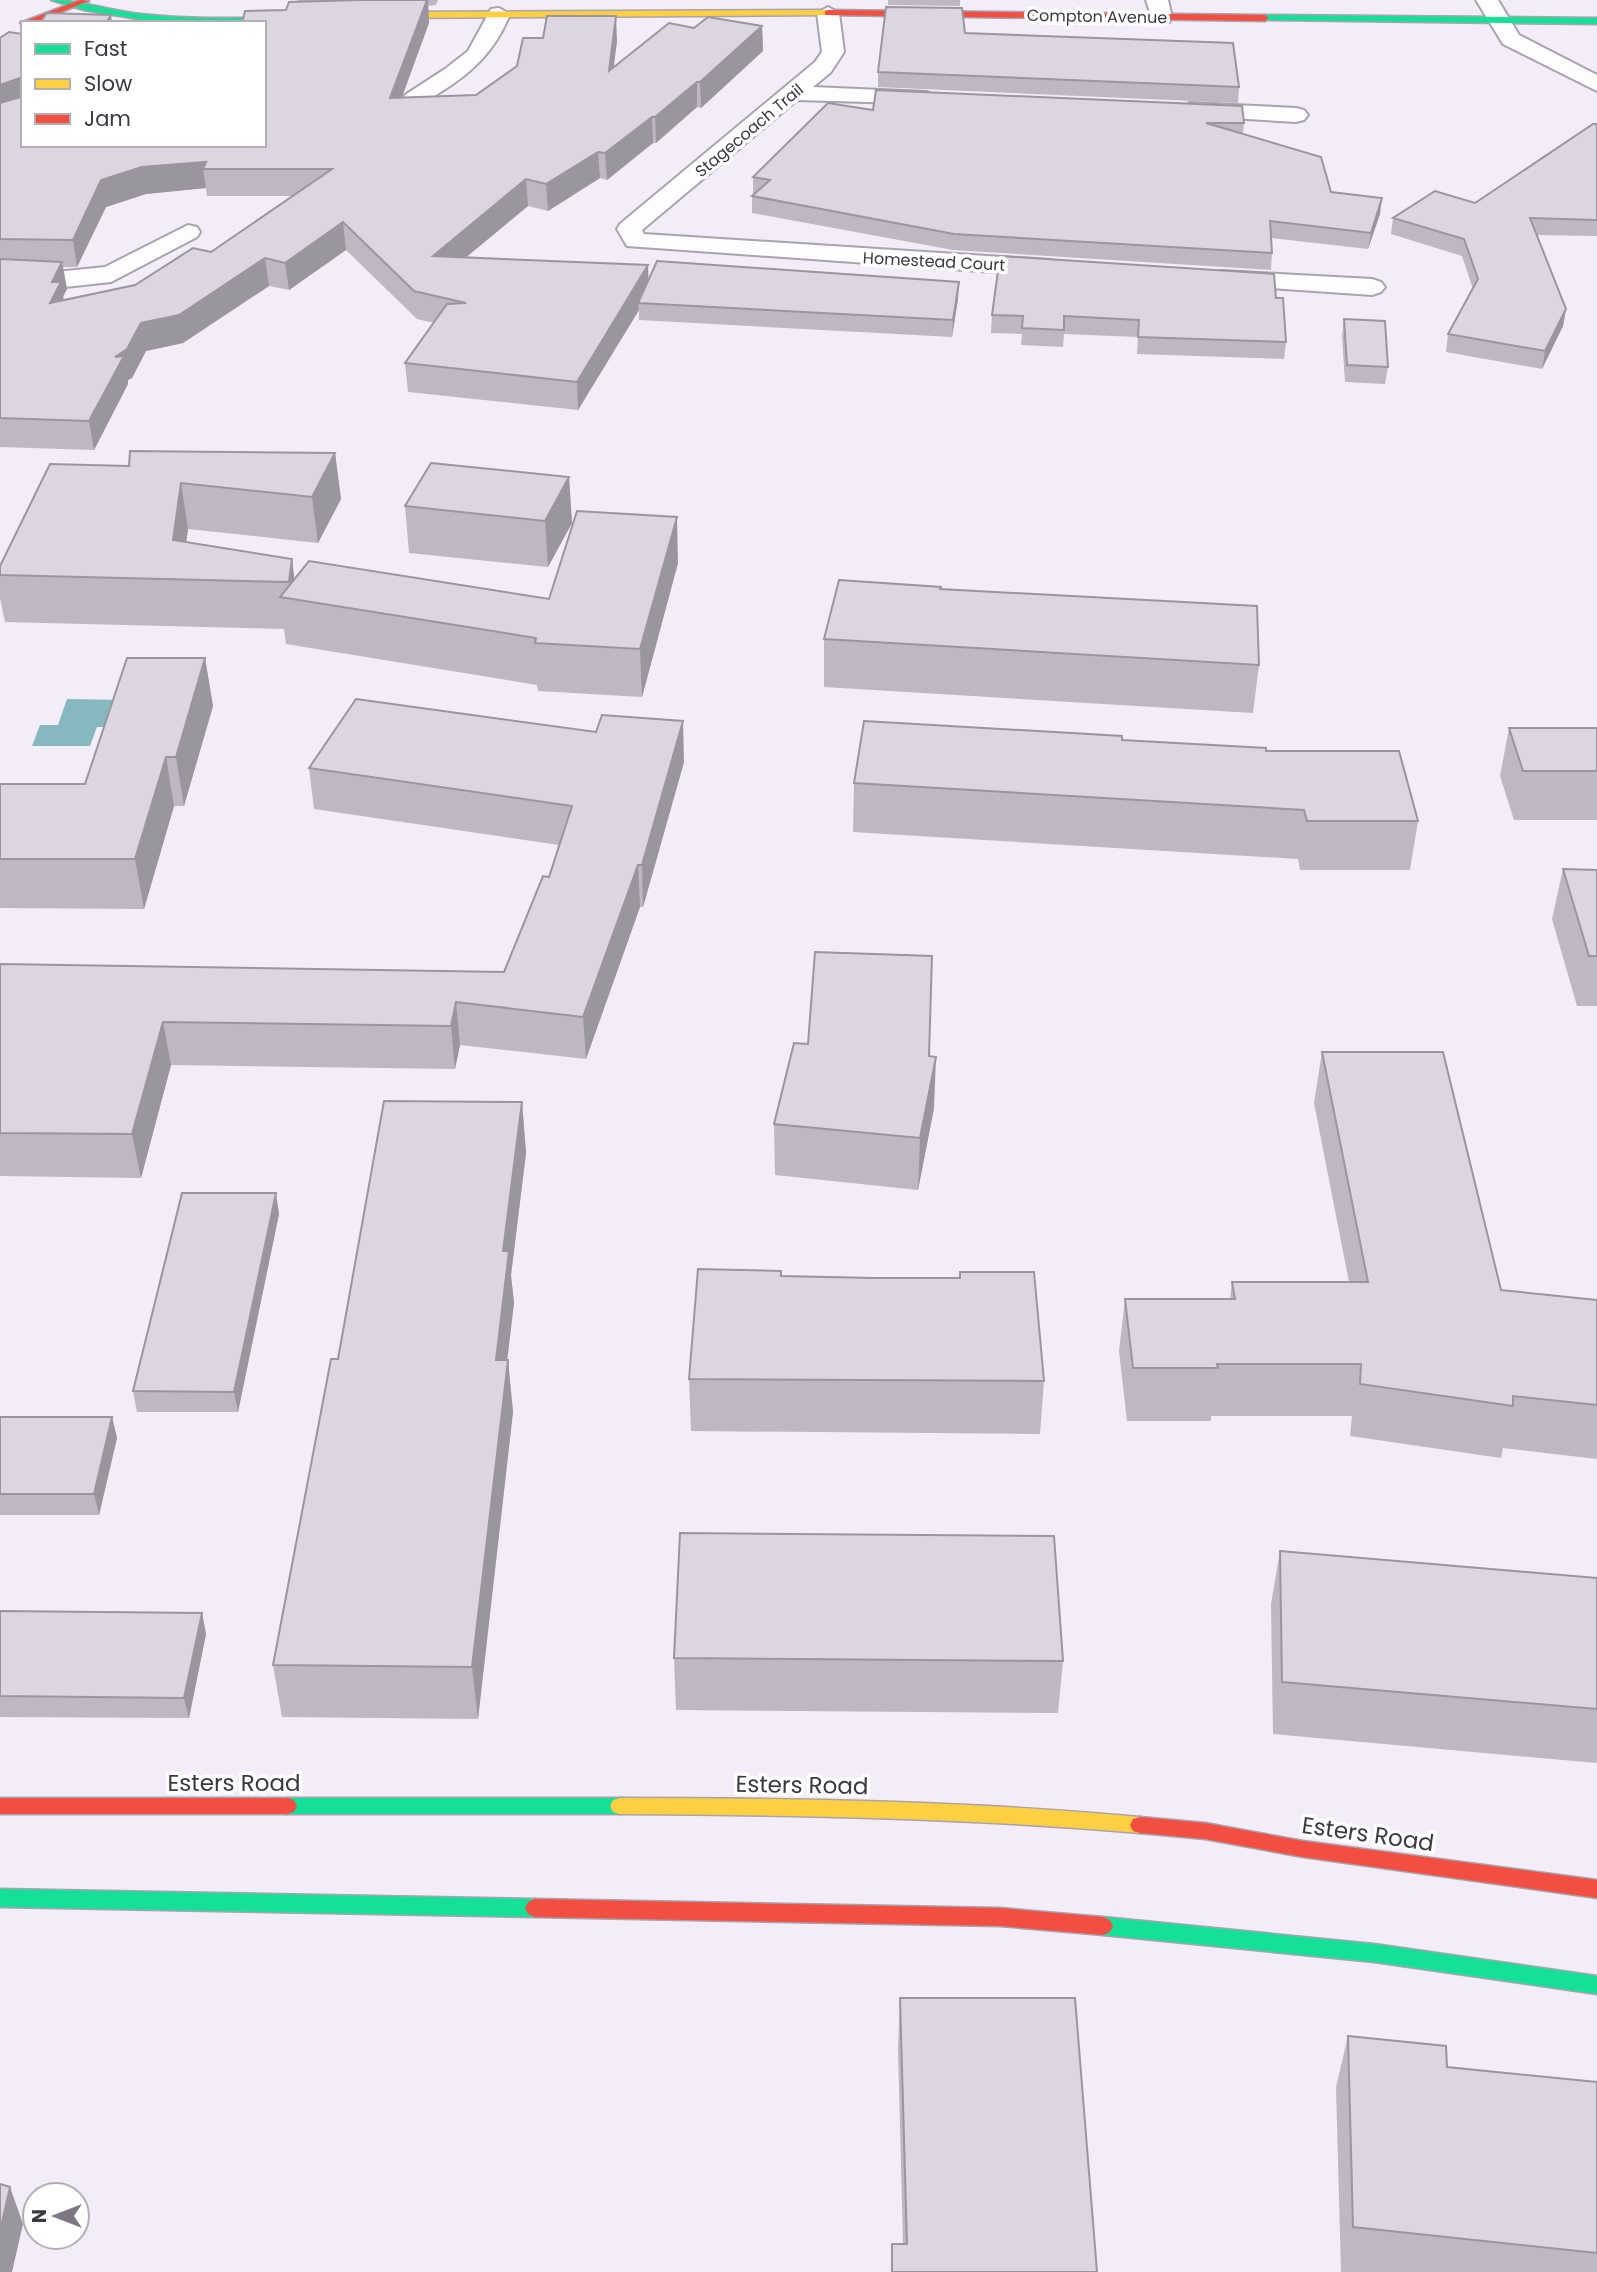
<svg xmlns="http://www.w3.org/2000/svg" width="1597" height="2272" viewBox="0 0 1597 2272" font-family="Poppins,sans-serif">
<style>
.water{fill:#86b8c0}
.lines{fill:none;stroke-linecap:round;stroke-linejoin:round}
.street-casing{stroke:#a8a3ad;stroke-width:4}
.fast-casing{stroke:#a8a3ad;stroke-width:3}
.slow-casing{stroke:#a8a3ad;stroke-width:3}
.jam-casing{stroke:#a8a3ad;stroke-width:3}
.street{fill:#fdfcfe;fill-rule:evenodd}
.fast{fill:#16e098;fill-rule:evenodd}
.slow{fill:#ffcf43;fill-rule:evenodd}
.jam{fill:#f24e42;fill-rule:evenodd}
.wall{fill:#bdb8c2;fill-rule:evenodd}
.shaded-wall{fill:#9a969e}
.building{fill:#dcd6e1;stroke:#9a969e;stroke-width:2}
.labels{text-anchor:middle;stroke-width:7;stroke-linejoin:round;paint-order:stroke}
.far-street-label{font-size:16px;fill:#3d3742;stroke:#fff}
.near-street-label{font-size:23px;fill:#3d3742;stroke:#fff}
</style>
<rect width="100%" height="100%" fill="#f3edf9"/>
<!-- water -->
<path class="water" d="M67,699L127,700L117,727H97L90,746H32L40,725H58Z"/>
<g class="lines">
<!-- street casing -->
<g class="street-casing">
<path id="street" d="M1146,0H1168L1172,17L1169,22H1153Z
M1476,0H1498L1519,35L1597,75V91L1503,44Z
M828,7L839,13L844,52L831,72L813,87L927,92L938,99L935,104L797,100L642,230L644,234L1050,260L1059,263L1063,268L1059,273L1050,276L627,246L617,229L620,224L815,62L822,52L817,13Z
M499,8L510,14C495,51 472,73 439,93C428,101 419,108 405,105L402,100L405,95L445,69L468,51L491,9Z
M1190,103L1296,108L1304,110L1308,115L1304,120L1296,122L1182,115L1179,110Z
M188,225L197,227L200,232L197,237L111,282L56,288L0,285V269L56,272L105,267Z
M1222,271L1372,279L1381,282L1385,287L1381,292L1372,295L1213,284L1209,279L1213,274Z"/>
</g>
<!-- fast casing -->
<g class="fast-casing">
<path id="fast" d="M51,0C81,0 111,11 141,14C192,20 243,18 293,17L297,20L293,23H264L143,20L84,10Z
M1265,15L1597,18V24L1262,20V16Z
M287,1798H620L627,1800L630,1806L627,1812L620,1814H287L280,1812L277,1806L280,1800Z
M0,1889L535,1899L542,1902L545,1908L542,1914L535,1917L0,1907Z
M1103,1917L1374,1944L1597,1976V1994L1374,1962L1103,1935L1096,1932L1093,1926L1096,1920Z"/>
</g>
<!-- slow casing -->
<g class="slow-casing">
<path id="slow" d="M828,10L831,11V15L378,18L374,15L378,12Z
M620,1798C794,1798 967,1801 1140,1817L1147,1819L1150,1825L1147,1831L1140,1833C967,1818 794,1815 620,1814L613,1812L610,1806L613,1800Z"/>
</g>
<!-- jam casing -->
<g class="jam-casing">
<path id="jam" d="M80,0L89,1L33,23H23V25L20,23Z
M828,10L1265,15L1269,18L1265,21L825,15V11Z
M0,1798H287L294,1800L297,1806L294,1812L287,1814H0Z
M1140,1817L1205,1823L1303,1841L1597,1880V1898L1303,1857L1205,1839L1140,1833L1133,1831L1130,1825L1133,1819Z
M535,1899L1000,1908L1103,1917L1110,1920L1113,1926L1110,1932L1103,1935L1000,1926L535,1917L528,1914L525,1908L528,1902Z"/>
</g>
<!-- street -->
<use href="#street" class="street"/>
<!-- fast -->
<use href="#fast" class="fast"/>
<!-- slow -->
<use href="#slow" class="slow"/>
<!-- jam -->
<use href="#jam" class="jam"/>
</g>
<!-- wall -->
<path class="wall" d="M297,0H438L436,5L428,6L429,23L402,97L476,95L617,41L613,67L694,28L762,26L763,51L701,108L697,107L656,143H653L607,180L600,178L548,211L528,206L466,257L649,280L958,299L952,337L639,320V310L578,410L408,392L405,363L434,323L417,319L346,250L289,290L269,286L183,343L146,351L132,378L128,380V384L94,450L0,447V38L23,145L286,10L298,2ZM206,188L207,196H293L211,252L135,285L64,300L63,297L67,289L63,267H77L106,207L146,194Z
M888,0H960V6L888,5Z
M878,72L1239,87L1238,103L878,87Z
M873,110L1244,123L1243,134L1331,192L1380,214L1368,249L1271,238L1272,253L1271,270L953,250L752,213V196L755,193H753V177Z
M1597,124V236L1537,235L1566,309L1563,326L1542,369L1446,352L1448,334L1473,289L1462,256L1391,234L1393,218L1475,203Z
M1276,298L1286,342L1284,359L1137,354L1138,337L1064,334L1063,347L1021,345L1022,334L991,333L992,315Z
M1344,319L1388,367L1385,384L1345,382L1342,336Z
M335,453L341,499L318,543L188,529L186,542L292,559L294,579L549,599L678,563L642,697L538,691L537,685L286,644L284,629L5,622L0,598V566L129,466Z
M569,477L572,523L548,567L409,553L405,506Z
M824,639L1259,665L1253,713L824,687Z
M205,658L213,706L184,806H174L144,909L0,908V784H85Z
M1509,728H1597V820H1514L1500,776Z
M596,732L684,762L643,907H640L586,1059L460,1045L455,1069L171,1065L141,1178L0,1176V964L504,972L549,877L559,845L314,809L309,768Z
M1122,740L1266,751L1418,821L1410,870H1300L1298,859L853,832L854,783Z
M1563,869L1597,870V1006H1577L1552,919Z
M808,1044L929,1056L934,1108L918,1190L775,1175L774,1124Z
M1322,1052L1501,1290L1597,1300V1459L1503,1448L1501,1458L1350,1436L1352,1416H1211V1421H1127L1119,1351L1125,1299H1230L1232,1282H1349L1314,1103Z
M522,1102L526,1153L511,1275L514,1303L507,1360H508L513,1412L478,1719L282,1717L273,1665L338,1359Z
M279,1214L238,1412H137L133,1391Z
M960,1272L1044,1381L1040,1434L691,1431L689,1379L781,1276L960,1278Z
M0,1417H112L117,1438L99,1515H0Z
M1280,1551L1597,1578V1763L1273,1734L1271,1604Z
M0,1611L202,1613L206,1634L189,1718L0,1717Z
M674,1658L1063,1661L1058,1713L676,1710Z
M900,1998L1097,2272H891L892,2244H903L898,2049Z
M1348,2036L1447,2067L1597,2082V2272H1341L1336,2087Z"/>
<!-- shaded-wall -->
<path class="shaded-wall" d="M427,0H428L429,23L392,124L390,98Z
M111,15L112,23H106Z
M616,16L617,41L610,97L609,71Z
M762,26L763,51L701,108L700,82Z
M20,78L23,104L0,112V85Z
M697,82V107L656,143L655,117Z
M652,117L653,143L607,180L605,153Z
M598,152L600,178L548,211L546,184Z
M206,162L203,169L206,188L146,194L106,207L77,267L73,240L101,180L142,167Z
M526,179L528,206L435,283L433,256Z
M1382,198L1380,214L1368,249L1371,233Z
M343,222L346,250L289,290L285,263Z
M265,258L269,286L183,343L146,351L132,378L128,380V384L94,450L89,421L115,357L141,323Z
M62,262L67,289L63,297L66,310L50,303L52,282Z
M648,265L649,292L638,303L639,310L578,410L577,382Z
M959,282L958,299L952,337L953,320Z
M1566,309L1563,326L1542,369L1545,351Z
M335,453L341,499L318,543L312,497Z
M569,477L572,523L548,567L545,521Z
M181,483L188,529L181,580L173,540Z
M677,517L678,563L642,697L640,649Z
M292,559L297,600L292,599L289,582Z
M205,658L213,706L184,806L176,757Z
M683,721L684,762L643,907L642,865Z
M166,757L174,806L144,909L135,859Z
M638,865L640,907L586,1059L583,1017Z
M456,1002L460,1045L455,1069L451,1026Z
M163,1022L171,1065L141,1178L132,1134Z
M936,1057L934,1108L918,1190L920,1138Z
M522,1102L526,1153L511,1275L514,1303L501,1412L496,1360L503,1251Z
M276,1193L279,1214L238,1412L234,1392Z
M508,1360L513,1412L478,1719L472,1667Z
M112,1417L117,1438L99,1515L94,1494Z
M202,1613L206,1634L189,1718L184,1698Z
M10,2187L23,2224L12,2272H0V2231Z"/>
<!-- building -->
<path class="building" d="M361,0H427L390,98L476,95L517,66L523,38H543L547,16H616L609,71L669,23L694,28L708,17L762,26L700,82H697L655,117H652L605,153L598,152L546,184L526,179L433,256L648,265L577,382L405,363L447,304L466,303L414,291L343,222L285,263L265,258L179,315L141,323L127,349L115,357L124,356L89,421L0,418V259L62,262L52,282H61L50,303L135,285L193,248L211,252L332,169H203L206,162L142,167L101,180L73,240L0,239V103L21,97L20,78L0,85V38L9,32L23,34V145H264V23H242L245,11L286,10L289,2Z
M886,7L962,8L965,33L1233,43L1239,87L878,72Z
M47,13L111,15L106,23H40Z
M876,90L1242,106L1244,123H1206L1321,157L1331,192L1382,198L1371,233L1270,221L1272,253L954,234L752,196L770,180L753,177L828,103L873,110Z
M1593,124H1597V220L1530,218L1566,309L1545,351L1448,334L1478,279L1464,239L1393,218L1435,191L1475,203Z
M1000,256L1274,274L1276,298H1283L1286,342L1138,337L1139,320L1064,316V330L1022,328L1023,316L992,315Z
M657,261L959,282L953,320L638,303Z
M1344,319L1385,321L1388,367L1347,365Z
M130,451L335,453L312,497L181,483L173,540L292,559L289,582L0,575V566L50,464L129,466Z
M431,463L569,477L545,521L405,506Z
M577,511L677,517L640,649L535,643L536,638L280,597L309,561L549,599Z
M839,580L941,587L940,589L1257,606L1259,665L824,639Z
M127,658H205L176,757H166L135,859H0V784H85Z
M356,699L596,732L602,715L683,721L642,865H638L583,1017L456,1002L451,1026L163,1022L132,1134L0,1133V964L504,972L543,876L549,877L572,806L309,768Z
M864,721L1122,736V740L1266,748V751H1399L1418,821H1307L1304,810L854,783Z
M1509,728H1597V771H1523Z
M1563,869L1597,870V956H1589Z
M815,952L932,956L929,1056L936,1057L920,1138L774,1124L794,1043L808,1044Z
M1322,1052H1443L1501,1290L1597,1300V1405L1513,1396V1406L1360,1384L1361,1364H1217L1218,1368H1133L1125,1299H1235L1232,1282H1368Z
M384,1101L522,1102L503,1251H509L496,1360H508L472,1667L273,1665L331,1359H338Z
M182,1193H276L234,1392L133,1391Z
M698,1269L781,1271V1276L873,1278H960V1272H1034L1044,1381L689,1379Z
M0,1417H112L94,1494H0Z
M680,1533L1054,1536L1063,1661L674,1658Z
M1280,1551L1597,1578V1709L1282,1682Z
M0,1611L202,1613L184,1698L0,1696Z
M900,1998H1075L1097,2272H892V2244H907Z
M1348,2036L1446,2046L1447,2067L1597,2082V2253L1353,2227Z
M0,2184L10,2187L0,2231Z"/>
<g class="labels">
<!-- far-street labels -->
<g class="far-street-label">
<text transform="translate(1097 16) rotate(1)" y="6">Compton Avenue</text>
<text transform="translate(749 130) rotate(-40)" y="6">Stagecoach Trail</text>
<text transform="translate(934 261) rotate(3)" y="6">Homestead Court</text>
</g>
<!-- near-street labels -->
<g class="near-street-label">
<text x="234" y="1791">Esters Road</text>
<text transform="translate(802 1785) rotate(1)" y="8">Esters Road</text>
<text transform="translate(1368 1834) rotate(8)" y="8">Esters Road</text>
</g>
</g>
<!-- legend -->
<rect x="21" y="21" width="245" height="126" fill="#ffffff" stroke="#b1afb3" stroke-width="2"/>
<rect x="35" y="44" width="35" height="10" fill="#16e098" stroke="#b1afb3" stroke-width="2"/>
<text x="84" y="56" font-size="21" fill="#3d3742">Fast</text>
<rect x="35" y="79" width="35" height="10" fill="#ffcf43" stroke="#b1afb3" stroke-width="2"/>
<text x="84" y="91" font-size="21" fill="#3d3742">Slow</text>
<rect x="35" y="114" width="35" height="10" fill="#f24e42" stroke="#b1afb3" stroke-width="2"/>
<text x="84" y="126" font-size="21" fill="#3d3742">Jam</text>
<!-- north arrow -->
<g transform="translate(56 2216) rotate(270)"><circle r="33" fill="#ffffff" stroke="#b1afb3" stroke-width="2"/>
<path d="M0-5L12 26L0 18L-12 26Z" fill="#7d7782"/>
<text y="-10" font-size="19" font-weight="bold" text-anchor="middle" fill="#3d3742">N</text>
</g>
</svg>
